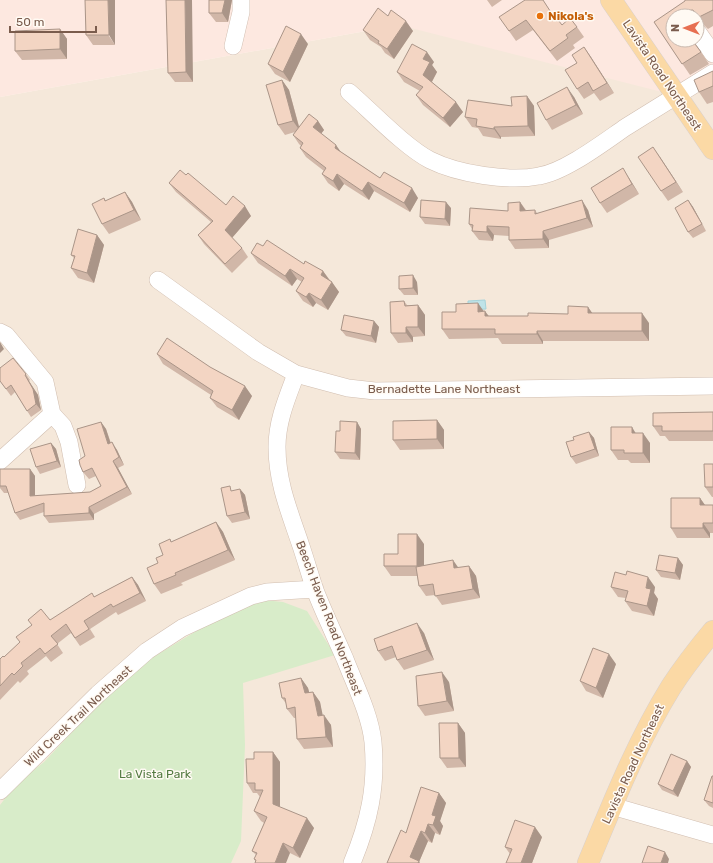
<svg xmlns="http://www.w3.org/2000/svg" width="713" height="863" viewBox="0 0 713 863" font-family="Rubik,sans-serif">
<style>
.residential{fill:#f5e8da}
.commercial{fill:#fde8e0;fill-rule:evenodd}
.green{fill:#d8ecc9}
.water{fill:#bfe3e8;stroke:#a5d3da}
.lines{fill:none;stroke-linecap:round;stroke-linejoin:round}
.minor-casing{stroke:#d1beb0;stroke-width:18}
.major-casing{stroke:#dad1cd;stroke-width:22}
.minor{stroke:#fff;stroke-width:17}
.major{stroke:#fbd9a5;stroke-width:21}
.wall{fill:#d1b7a8}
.shaded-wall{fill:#aa9588}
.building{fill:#f3d5c3;stroke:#aa9588}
.food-dot{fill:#e8710a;stroke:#fffaf3;stroke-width:1.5}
.labels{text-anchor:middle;stroke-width:3;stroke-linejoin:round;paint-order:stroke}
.food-label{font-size:12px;font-weight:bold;fill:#c56008;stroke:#fffaf3;text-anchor:start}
.street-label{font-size:12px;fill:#7a5c4d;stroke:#fffaf3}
.park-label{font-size:12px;fill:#537a41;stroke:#fffaf3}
</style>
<rect width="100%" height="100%" fill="#fdf6ec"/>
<!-- residential -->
<path class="residential" d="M399,25L713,74V863H0V97Z"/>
<!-- commercial -->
<path class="commercial" d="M0,0H713V74L666,93L399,25L0,97ZM673,16H697V40H673Z"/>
<!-- green -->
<path class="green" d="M263,600L283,602L307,611L335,655L243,683L245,745L241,841L231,863H0V805L16,784L44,762L116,685L132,670L226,613Z"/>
<!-- water -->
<path class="water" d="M485,300L486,309L468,310V301Z"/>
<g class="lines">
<!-- minor casing -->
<g class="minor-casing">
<path id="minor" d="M697,31L713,54
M233,46L241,12V0
M349,92C371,111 405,147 430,160C458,174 509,182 539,176C565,172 604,142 626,127C655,109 684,91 713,73
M158,280L258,352L296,374L348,388L375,391L713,386
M0,332L6,335L45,382L52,414L63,426L69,442L77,485
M296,374C287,398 277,421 277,447C277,483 290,513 301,546C306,561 310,575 315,590C324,613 335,636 345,659C355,685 370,714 373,742C377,787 369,822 352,863
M0,461L52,414
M0,791L98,694L147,651L182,628L251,596L267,592L315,589
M612,806L713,835"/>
</g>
<!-- major casing -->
<g class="major-casing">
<path id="major" d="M611,0L713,149
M588,863C613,803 637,742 671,687C684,667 698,649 713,631"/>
</g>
<!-- minor -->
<use href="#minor" class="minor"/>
<!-- major -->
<use href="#major" class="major"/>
</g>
<!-- wall -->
<path class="wall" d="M85,0L115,45H93L86,35Z
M166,0L193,82H175L168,73Z
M209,0H232L228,22H216L209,13Z
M487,0H502L492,7Z
M525,0H543L554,17L562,25L577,27L584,37L573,45L575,48L557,61L533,30L516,41L509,31Z
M713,0V26L708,29L701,22H697V16H673L701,52L709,64L690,75L654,22Z
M388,16L413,31L394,59L385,53L381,47L370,40L363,30Z
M60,29L67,39V59L22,60L15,51Z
M308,44L290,82L275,74L268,64Z
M584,47L614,93L600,101L594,93L584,99L577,89V63Z
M434,62L432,65L437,72L432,82L463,112L450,127L423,105L416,95L420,91L404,82L397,72Z
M713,71V102L707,104L699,92Z
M282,80L289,90L299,126L318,121L324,130L321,134L341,152L380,178L418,198L410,212L374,191L369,200L344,184L339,191L328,183L322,174L324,171L306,157L300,148L301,146L299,144L293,135L295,132L285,135L278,125Z
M527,96L534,106L535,136L501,137V139L483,136L478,128L472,127L465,117L512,106Z
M574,97L583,114L552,130L546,120Z
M660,157L683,192L668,201L661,191Z
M186,175L226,205L251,216L232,238L242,248L248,257L232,273L204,244L198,235L211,222L176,192L169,183Z
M629,178L639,194L607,213L600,203Z
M125,192L132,202L141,220L109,234L102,224L104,198L106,201Z
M688,200L693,207L706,231L693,238L688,232Z
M520,202L526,210H535L537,213L588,210L593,227L549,240V248L515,249L509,240V236L494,235L493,241L479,240L472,231V229L469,224L508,211Z
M451,208L450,226L425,224L420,217Z
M97,235L104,245L94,283L78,278L71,268L74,258L71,255Z
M263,246L304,264L323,271L339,292L328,310L316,303L313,307L303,301L296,291L302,282L297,279L292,286L258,263L251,253Z
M417,282L418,295H404L399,289Z
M404,301L407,305H418L425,315V336L413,337V342L398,343L391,333Z
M588,307L592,313L649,323V341H543V344H502L498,338L449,339L442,329L484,311L489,316H528L568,314Z
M374,321L379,327L376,343L346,336L341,330Z
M157,354L252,396L239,420L217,407L210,398L211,395L163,364Z
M0,368L26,374L30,380L29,381L38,395L41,410L31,417L15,392L11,396L0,381Z
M713,412V441H669L665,436H660L653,426Z
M437,420L444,430V449L400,450L393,440Z
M101,422L106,429L111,443L117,450L124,465L118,468L132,494L94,514V520L49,523L44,516V512L20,520L15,513L9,493H4L0,488V469H30L35,476V496L90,492L101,486L96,476L89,479L83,472Z
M357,422L361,429L360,460L340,459L335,452L340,431Z
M589,432L594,438L599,456L576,464L571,457Z
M636,433L650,443V463H631L628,460H618L611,450Z
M51,443L56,449L61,467L40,474L36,467Z
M713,464V497H712L705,487Z
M240,489L245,495L250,519L232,523L227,516Z
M700,498L705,505H713V533H710V538H677L671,528Z
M216,522L223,532L235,560L181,583L183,585L161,594L154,584L158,563L163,555L170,539L171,542Z
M424,544V565L458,568L469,566L476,576L480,598L442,605L435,595L426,596L419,586L417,576H391L384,566L398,554Z
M678,558L683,565L680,580L661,577L656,570Z
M132,577L138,585L146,601L118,615L116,612L90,629L95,637L80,646L71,633L57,644L63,653L51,662L46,656L27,671L29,674L20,683L18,681L0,700V659L4,657L50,620Z
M611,587H655L654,593L658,599L654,616L632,611L625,601L626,598L618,597Z
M424,633L434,660L404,670L397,660L396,657L385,661L378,651Z
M616,664L603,698L586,691L580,681Z
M301,678L308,688L309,692H313L320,702L322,715L331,725L333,747L304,749L297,739L296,718H294L287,709V705L282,698Z
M449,682L454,711L425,716L418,706Z
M458,723L465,733L466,767L447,768L440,758Z
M273,752L280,762V807L314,828L300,858L290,853L256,862L254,859L256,855L252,851L264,823L261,821L254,811L260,797L257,793H253L247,783L254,759Z
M687,761L691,767L678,797L662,790L658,784Z
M713,776V808L709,806L704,800Z
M439,793L446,803L440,821L443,826L440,835L435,833L432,843L428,841L419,862L420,863H387Z
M542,837L532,863H506L510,854L505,847Z"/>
<!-- shaded-wall -->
<path class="shaded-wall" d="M108,0H115V45L109,35Z
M185,0H192L193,82L186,72Z
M225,0H232L228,22L222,13Z
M683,11L686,16H681Z
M406,21L413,31L394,59L387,49Z
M60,29L67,39V59L60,49Z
M301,34L308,44L290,82L283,72Z
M584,47L591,57L614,93L607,83Z
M427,52L434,62L432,65L437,72L430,85L423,75V59Z
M282,80L289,90L300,131L293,121Z
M567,87L574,97L583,114L576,105Z
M527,96L534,106L535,136L528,126Z
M456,102L463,112L450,127L443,118Z
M318,121L324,130L319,136L313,127Z
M494,127L501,137V139L494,129Z
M336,145L343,155L335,148Z
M653,147L660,157L683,192L676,182Z
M623,168L629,178L639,194L632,184Z
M337,174L344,184L339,191L333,181Z
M368,182L374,191L369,200L362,191Z
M412,188L418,198L410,212L404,203Z
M125,192L132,202L141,220L134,210Z
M582,200L588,210L593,227L587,218Z
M688,200L693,207L706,231L702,224Z
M446,202L451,208L450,226L445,219Z
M520,202L526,211H520Z
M245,206L251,216L231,239L225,230Z
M487,226L494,235L493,241L487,232Z
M543,231L549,240V248L543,239Z
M97,235L104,245L94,283L87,273Z
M290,269L297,279L292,286L285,276Z
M323,271L330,281L321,275Z
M413,275L417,282L418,295L413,288Z
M332,282L339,292L328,310L321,300Z
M309,293L316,303L313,307L306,297Z
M478,303L485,313L478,312Z
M418,305L425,315V336L418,327Z
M588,307L595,317L588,313Z
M485,311L492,321L485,316Z
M642,313L649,323V341L642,331Z
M374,321L379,327L376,343L371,336Z
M406,327L413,337V342L406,333Z
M537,331L543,341V344L537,334Z
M0,342L4,349L0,353Z
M25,375L38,395L41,410L36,404Z
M245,386L252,396L239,420L232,410Z
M437,420L444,430V449L437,439Z
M101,422L106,429L113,451L108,444Z
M357,422L361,429L360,460L355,453Z
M632,427L638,437L632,433Z
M589,432L594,438L599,456L595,449Z
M643,433L650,443V463L643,453Z
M112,442L117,450L124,465L119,457Z
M51,443L56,449L61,467L57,461Z
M113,461L118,468L132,494L127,487Z
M30,469L35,476V503L30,496Z
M240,489L245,495L250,519L245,512Z
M700,498L707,508L700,505Z
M89,507L94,514V520L89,513Z
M216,522L223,532L235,560L228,550Z
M703,523L710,533V538L703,528Z
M417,534L424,544V576L417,566Z
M678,558L683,565L680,580L675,573Z
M453,560L460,570L454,568Z
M469,566L476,576L480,598L473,589Z
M132,577L138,585L146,601L140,593Z
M648,577L655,587L654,593L658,599L654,616L647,606L646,588Z
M417,623L424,633L434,660L427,650Z
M609,654L616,664L603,698L596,688Z
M442,672L449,682L454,711L447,701Z
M301,678L308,688L312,703L305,693Z
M313,692L320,702L325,726L318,716Z
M324,715L331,725L333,747L326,737Z
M458,723L465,733L466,767L459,758Z
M273,752L280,762V814L273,804Z
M687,761L691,767L678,797L673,791Z
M439,793L446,803L440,821L443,826L440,835L433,825L432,815Z
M307,818L314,828L300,858L293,848Z
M428,824L435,833L432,843L425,833Z
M535,827L542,837L532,863H521Z
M421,831L428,841L419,862L420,863H414L410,857Z
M283,843L290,853L286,863H275Z
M665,852L669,859L668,863H661Z"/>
<!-- building -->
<path class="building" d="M85,0H108L109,35H86Z
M166,0H185L186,72L168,73Z
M209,0H225L222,13H209Z
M525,0H543L554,17L555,16L562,25L570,18L577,27L566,35L568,38L550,51L526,20L509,31L499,17Z
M685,0H713V10L699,17L693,10L683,11L681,16H673V40H692L701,52L682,64L654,22L685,1Z
M378,8L388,16L391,10L406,21L387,49L378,43L379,41L363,30Z
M286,26L301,34L283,72L268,64Z
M60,29V49L15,51V31Z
M412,44L427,52L423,59L430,62L423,75L456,102L443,118L416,95L423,87L397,72Z
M584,47L607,83L593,91L588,82L577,89L565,70L577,63L572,55Z
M713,71V86L699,92L694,80Z
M282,80L293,121L278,125L266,85Z
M567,87L576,105L546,120L537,103Z
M527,96L528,126L494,127V129L476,126L477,119L465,117L468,100L512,106L511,97Z
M309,114L318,121L313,127L336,145L335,148L380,178L384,172L412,188L404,203L368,182L362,191L337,174L333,181L322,174L326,168L300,148L303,143L293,135Z
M653,147L676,182L661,191L638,157Z
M623,168L632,184L600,203L591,188Z
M180,170L186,175L188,173L226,205L233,196L245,206L225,230L242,248L225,264L198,235L213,221L169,183Z
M125,192L134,210L102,224L92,204L104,198L105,201Z
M421,200L446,202L445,219L420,217Z
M582,200L587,218L543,231V239L509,240V227L487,226V232L472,231L473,225L469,224L470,208L508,211V203L520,202V211L535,210V214Z
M688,200L702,224L688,232L675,208Z
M78,229L97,235L87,273L71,268L75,256L71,255Z
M267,240L304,264L305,261L323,271L321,275L332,282L321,300L309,293L306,297L296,291L304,278L290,269L285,276L251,253L257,243L263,246Z
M413,275V288L399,289V276Z
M404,301L405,306L418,305V327H406V333H391L390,302Z
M478,303V312L485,311V316H528V313L568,314V306L588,307V313H642V331H537V334H495V329H442V312H456V304Z
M344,315L374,321L371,336L341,330Z
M167,338L210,367L245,386L232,410L210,398L213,391L157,354Z
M13,358L26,374L25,375L33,389L36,404L27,411L11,385L6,389L0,381V368Z
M713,412V431H662V426H653V413Z
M437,420V439L393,440V421Z
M340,421L357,422L355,453L335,452L336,431H340Z
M101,422L108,444L112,442L119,457L113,461L127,487L89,507V513L44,516V503L15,513L6,486H0V469H30V496L90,492L101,486L92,468L83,472L80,465L79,460L85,456L77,429Z
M611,427H632V433H643V453H624V450H611Z
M589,432L595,449L571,457L566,442L574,440L573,437Z
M51,443L57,461L36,467L30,449Z
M704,464H713V487H705Z
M230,486L231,491L240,489L245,512L227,516L221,488Z
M671,498H700V505H713V523H703V528H671Z
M216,522L228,550L175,573L176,575L154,584L147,568L158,563L156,558L163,555L159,544L170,539L171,542Z
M398,534H417V566H384V554H398Z
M659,555L678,558L675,573L656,570Z
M453,560L454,568L469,566L473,589L435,596L433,584L419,586L416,567Z
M627,571L648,577L646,588L651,589L647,606L625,601L628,591L611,587L615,572L626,575Z
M132,577L140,593L113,607L111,604L84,621L89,629L75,638L66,624L51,636L58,644L45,654L40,648L21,663L23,666L14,675L12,673L0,686V659L3,656L4,657L20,642L16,637L32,625L28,620L41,609L50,620L92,593L94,597Z
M417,623L427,650L397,660L392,646L378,651L374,639Z
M593,648L609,654L596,688L580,681Z
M442,672L447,701L418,706L416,676Z
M301,678L305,693L313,692L318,716L324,715L326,737L297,739L295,707L287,709L285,698H282L279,683Z
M439,723H458L459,758H440Z
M254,752H273V804L307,818L293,848L283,843L275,863H255L256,860L254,859L257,853L252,851L267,817L254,811L263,790H255V783H247L246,759H254Z
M671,754L687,761L673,791L658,784Z
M712,776H713V803L704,800Z
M421,787L439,793L432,815L436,816L433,825L428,824L425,833L421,831L410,857L419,861L418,863H387L401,830L406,833Z
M515,820L535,827L521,863H506L512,849L505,847Z
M648,846L665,852L661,863H642Z"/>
<!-- markers -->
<circle class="food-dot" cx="540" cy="16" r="4"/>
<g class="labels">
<!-- food labels -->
<g class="food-label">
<text x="548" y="20">Nikola's</text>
</g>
<!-- street labels -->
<g class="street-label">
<text transform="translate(662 75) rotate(56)" y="4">Lavista Road Northeast</text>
<text x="444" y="393">Bernadette Lane Northeast</text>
<text transform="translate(329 618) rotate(69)" y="4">Beech Haven Road Northeast</text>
<text transform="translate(78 716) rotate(-43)" y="4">Wild Creek Trail Northeast</text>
<text transform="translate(633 764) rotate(-65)" y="4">Lavista Road Northeast</text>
</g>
<!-- park labels -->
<g class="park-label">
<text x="155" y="778">La Vista Park</text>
</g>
</g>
<!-- north arrow -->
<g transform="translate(685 28) rotate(270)"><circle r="19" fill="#fffaf3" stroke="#cabbb1"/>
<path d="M0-3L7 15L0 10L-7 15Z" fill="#e76f51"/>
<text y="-6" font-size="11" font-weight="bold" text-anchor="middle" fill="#7a5c4d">N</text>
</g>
<!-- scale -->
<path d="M10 26v6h86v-6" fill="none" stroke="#7a5c4d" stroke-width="2"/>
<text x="16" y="26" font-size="12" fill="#7a5c4d" stroke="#fffaf3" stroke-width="3" paint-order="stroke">50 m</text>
</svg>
